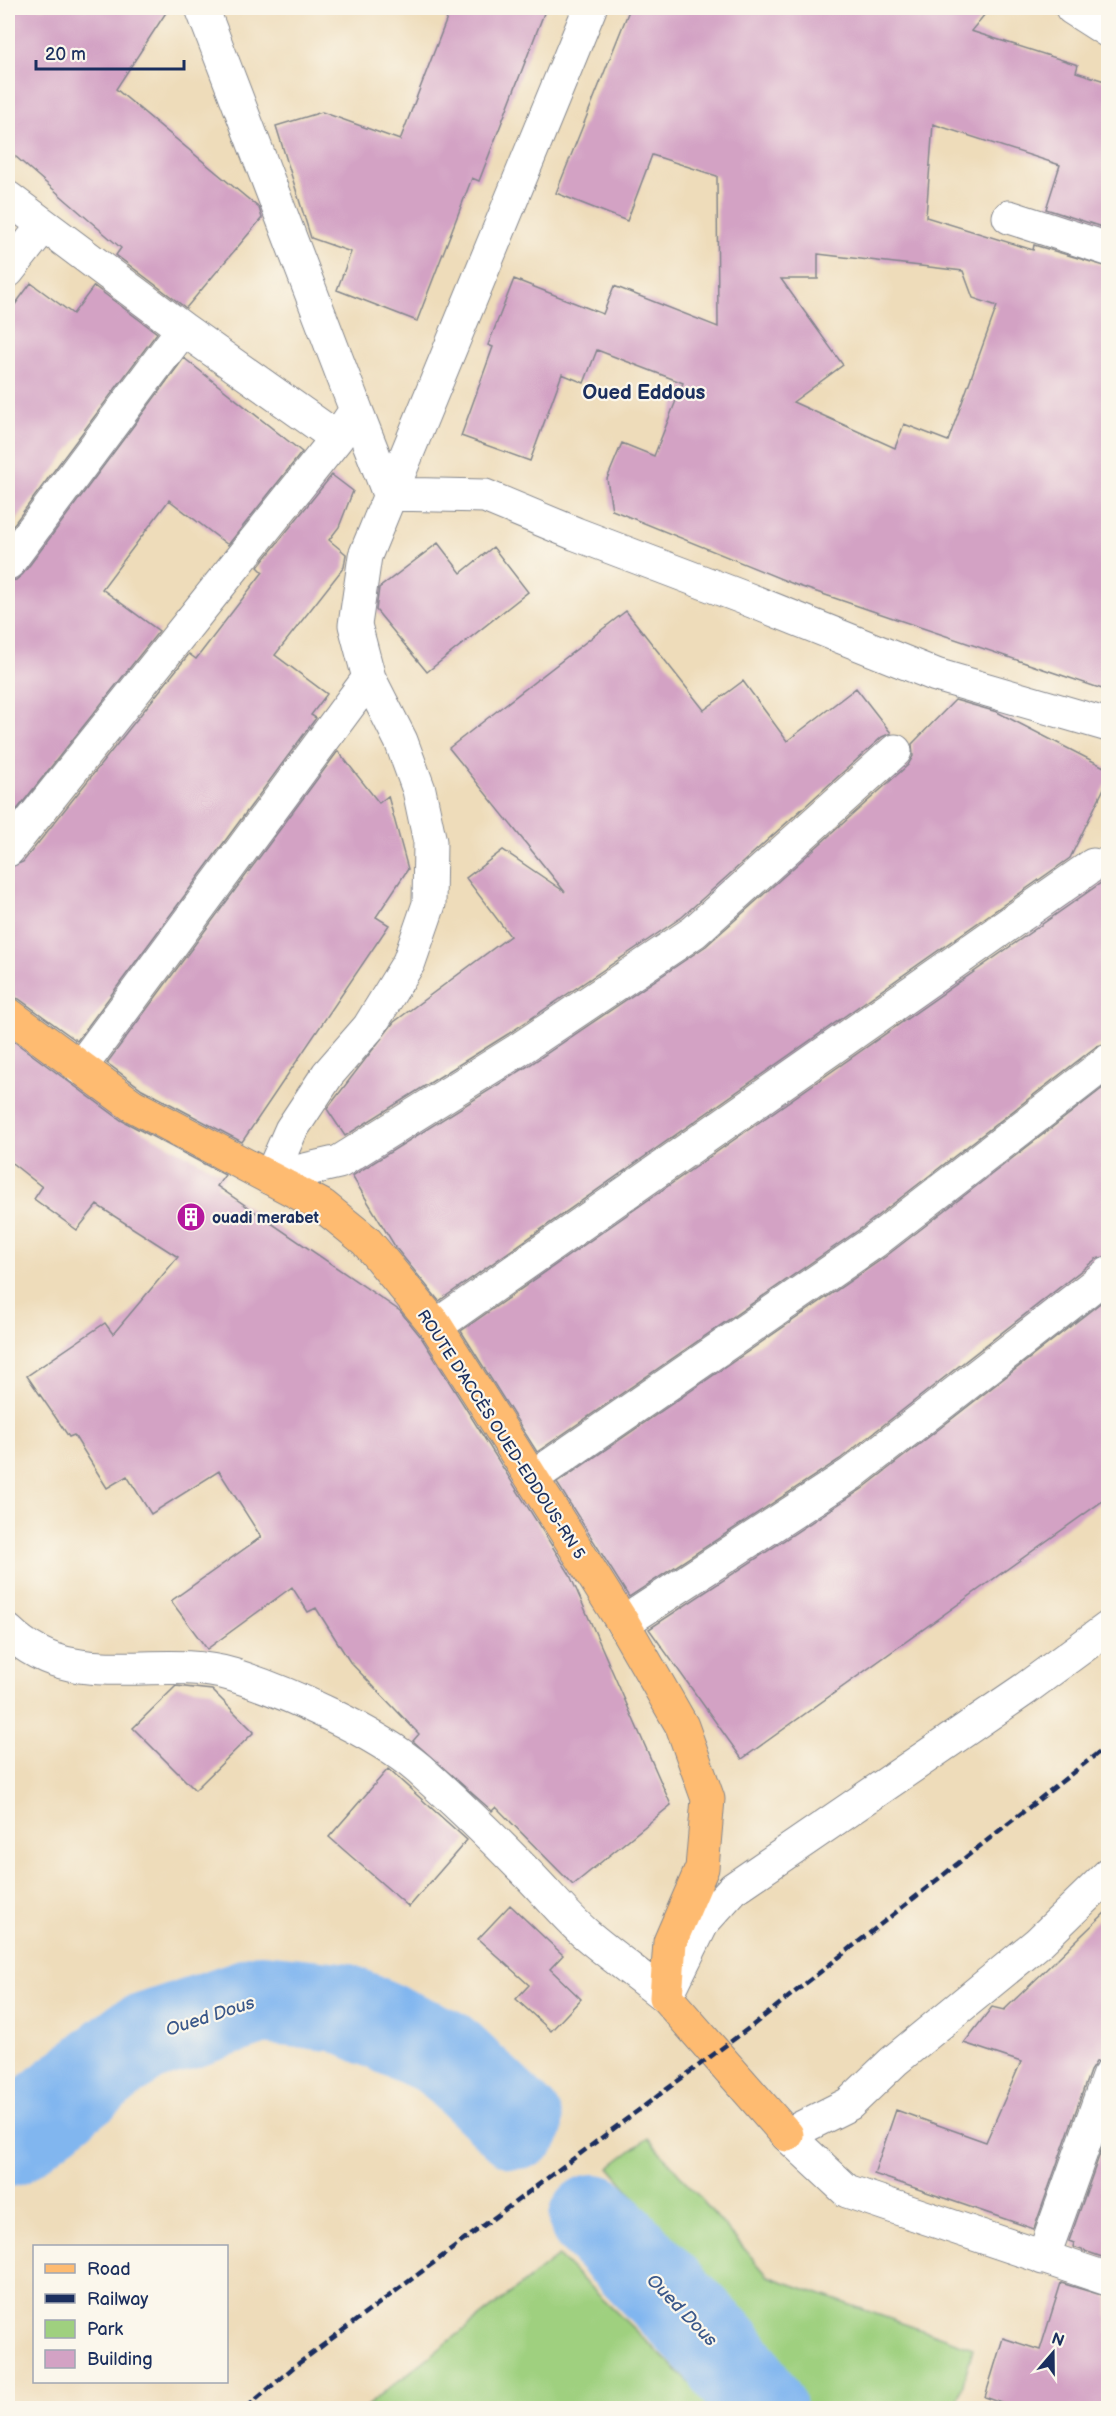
<svg xmlns="http://www.w3.org/2000/svg" width="1116" height="2416" viewBox="0 0 1116 2416" font-family="'Balsamiq Sans',sans-serif">
<style>
.green{fill:#9fd07f;stroke:#5d806e;stroke-width:1.5}
.lines{fill:none;stroke-linecap:round;stroke-linejoin:round}
.river{stroke:#81b6ef;stroke-width:90}
.building{fill:#d3a2c4;fill-rule:evenodd}
.minor-casing{stroke:#84868c;stroke-width:35}
.major-casing{stroke:#84868c;stroke-width:35}
.minor{stroke:#fff;stroke-width:33}
.major{stroke:#febb71;stroke-width:33}
.rail{stroke:#1b2f5e;stroke-width:4.5;stroke-dasharray:9 4.5;stroke-linecap:butt}
.labels{text-anchor:middle;stroke-width:4.5;stroke-linejoin:round;paint-order:stroke}
.poi-label{font-size:16px;font-weight:bold;fill:#1b2f5e;stroke:#fbf7ec;text-anchor:start}
.street-label{font-size:16px;fill:#1b2f5e;stroke:#fbf7ec}
.water-label{font-size:18px;font-style:italic;fill:#3a588a;stroke:#fbf7ec}
.quarter-label{font-size:20px;font-weight:bold;fill:#1b2f5e;stroke:#fbf7ec}
</style>
<rect width="100%" height="100%" fill="#fbf7ec"/>
<filter id="ink" filterUnits="userSpaceOnUse"><feTurbulence type="fractalNoise" baseFrequency=".0167" numOctaves="2"/><feDisplacementMap in="SourceGraphic" scale="12" xChannelSelector="R" yChannelSelector="G"/><feConvolveMatrix kernelMatrix="1 2 1 2 8 2 1 2 1" color-interpolation-filters="sRGB"/></filter>
<filter id="wash" filterUnits="userSpaceOnUse"><feTurbulence type="fractalNoise" baseFrequency=".008" numOctaves="4" result="noise"/><feDisplacementMap in="SourceGraphic" scale="24" xChannelSelector="R" yChannelSelector="G"/><feGaussianBlur stdDeviation="1.35" result="paint"/><feColorMatrix in="noise" values="0 0 0 0 0 0 0 0 0 0 0 0 0 0 0 0 0 1.4 0 .05"/><feComposite in="paint" operator="in"/></filter>
<g filter="url(#wash)">
<rect width="100%" height="100%" fill="#eedcba"/>
<!-- green -->
<path class="green" d="M648,2138L768,2276L973,2348L956,2408H805L754,2336L609,2167Z
M558,2256L696,2389L709,2408H364Z"/>
<g class="lines">
<!-- river -->
<path class="river" d="M8,2142L137,2041L261,1999L340,2007L443,2053L518,2124
M594,2219L722,2351L761,2408"/>
</g>
<g id="blocks">
<!-- building -->
<path class="building" d="M8,8H169L116,89L259,208L262,218L186,308L116,255L121,248L8,150Z
M451,8H546L479,181L472,178L417,321L337,290L351,252L311,238L276,126L322,112L400,140Z
M630,8H990L971,31L1078,65L1076,72L1108,82V229L1046,209L1060,165L933,124L926,217L1033,250L1034,245L1108,267V691L796,585L612,510L607,479L622,443L654,456L683,383L597,350L584,383L562,374L530,461L461,436L493,347L488,345L514,279L603,314L614,286L718,327L717,176L652,155L627,221L556,193ZM818,254L963,271L973,298L997,306L948,441L904,424L895,448L793,402L843,365L781,279H818Z
M31,283L73,314L94,286L157,333L8,532V314Z
M184,358L302,452L228,545L169,500L102,589L159,631L8,821V581L16,580L23,574Z
M332,475L353,491L339,527L329,540L346,554L344,567L275,655L327,694L311,715L316,718L77,1041L19,999L8,996V868L23,862L189,654L196,659L263,572L258,567Z
M438,543L461,573L493,547L528,592L427,672L376,610L379,588Z
M626,611L704,710L743,681L787,741L856,688L891,733L882,737L682,917L508,1034L345,1136L327,1109L394,1022L510,936L466,878L503,850L565,892L449,748Z
M955,700L997,712L1108,769V780L1070,858L439,1301L396,1248L352,1176L528,1066L706,946L908,765L913,756L912,744Z
M338,751L379,803L388,796L408,869L376,917L389,925L242,1142L142,1089L107,1063Z
M1108,878V1043L1097,1046L863,1227L537,1452L461,1331Z
M8,1037L121,1120L225,1175L217,1186L400,1311L421,1337L569,1573L671,1805L573,1885L496,1807L492,1811L413,1741L419,1734L350,1662L316,1608L308,1612L292,1587L207,1649L171,1601L261,1537L219,1471L151,1514L127,1476L107,1488L74,1435L69,1437L27,1376L105,1323L113,1334L178,1257L97,1205L77,1230L34,1199L42,1187L8,1160Z
M1108,1084V1256L1096,1259L840,1459L629,1597L557,1483L885,1257Z
M1108,1297V1497L742,1759L649,1629L862,1489Z
M176,1686L212,1690L254,1732L195,1790L133,1728Z
M388,1769L467,1840L409,1907L329,1837Z
M510,1905L563,1955L550,1969L581,1999L551,2031L516,1999L529,1985L478,1939Z
M1108,1910V2059L1096,2062L1090,2071L1034,2229L874,2174L896,2110L986,2142L1021,2062L964,2043L992,2007L1004,2010Z
M1108,2131V2259L1073,2247L1074,2243L1069,2241Z
M1061,2283L1108,2297V2409H1019L985,2397L1003,2338L1040,2350Z"/>
</g>
</g>
<g filter="url(#ink)">
<use href="#blocks" fill-opacity="0" stroke="#84868c" stroke-width="1.5"/>
<g class="lines">
<!-- minor casing -->
<g class="minor-casing">
<path id="minor" d="M202,8L356,410
M1072,8L1108,31
M8,198L183,329L337,438L356,410L389,494L485,496L576,534L747,599L936,675L1108,725
M1009,217L1108,249
M8,271L44,225
M8,563L183,329
M8,850L337,438
M80,1068L369,678
M270,1178L291,1130L328,1074L369,1027L409,962L429,904L430,842L419,790L401,741L369,678L355,625L365,556L590,8
M270,1178L339,1162L518,1050L694,932L895,751
M436,1326L1093,865
M532,1478L874,1242L1108,1061
M623,1623L851,1474L1108,1274
M8,1631C74,1695 155,1652 233,1675C287,1692 376,1732 419,1769C456,1802 493,1838 527,1873C547,1893 566,1917 587,1935C613,1957 640,1976 666,1997L703,1922L733,1889L1025,1689L1108,1628
M1108,1875L1038,1943L894,2061L849,2104L787,2135L847,2191L1108,2279
M1043,2258L1108,2077"/>
</g>
<!-- major casing -->
<g class="major-casing">
<path id="major" d="M8,1014L132,1105L323,1206L366,1241L436,1326L623,1623L682,1726L708,1799L702,1868L670,1942L666,1997L787,2135"/>
</g>
<!-- minor -->
<use href="#minor" class="minor"/>
<!-- major -->
<use href="#major" class="major"/>
<!-- rail -->
<path class="rail" d="M246,2408L295,2366L753,2025L1108,1745"/>
</g>
</g>
<!-- icons -->
<defs>
<g id="building-disc" transform="scale(1.5)"><circle r="9.5" fill="#b5179e" stroke="#fbf7ec"/><path d="M-4-6H4V6H1V3H-1V6H-4ZM-2.5-4.3h1.7v1.8h-1.7ZM.8-4.3h1.7v1.8H.8ZM-2.5-1h1.7V.8h-1.7ZM.8-1h1.7V.8H.8Z" fill="#fff"/></g>
</defs>
<g fill-rule="evenodd">
<use href="#building-disc" x="191" y="1217"/>
</g>
<g class="labels">
<!-- poi labels -->
<g class="poi-label">
<text x="212" y="1223">ouadi merabet</text>
</g>
<!-- street labels -->
<g class="street-label">
<text transform="translate(502 1434) rotate(57)" y="6">ROUTE D'ACCÈS OUED-EDDOUS-RN 5</text>
</g>
<!-- water labels -->
<g class="water-label">
<text transform="translate(210 2016) rotate(-18)" y="6">Oued Dous</text>
<text transform="translate(682 2310) rotate(46)" y="6">Oued Dous</text>
</g>
<!-- quarter labels -->
<g class="quarter-label">
<text x="644" y="399">Oued Eddous</text>
</g>
</g>
<!-- margin -->
<rect width="1116" height="2416" fill="none" stroke="#fbf7ec" stroke-width="30"/>
<!-- legend -->
<rect x="33" y="2245" width="195" height="138" fill="#fbf7ec" stroke="#a1a7b3" stroke-width="1.5"/>
<rect x="45" y="2264" width="30" height="9" fill="#febb71" stroke="#a1a7b3" stroke-width="1.5"/>
<text x="87" y="2275" font-size="18" fill="#1b2f5e">Road</text>
<rect x="45" y="2294" width="30" height="9" fill="#1b2f5e" stroke="#a1a7b3" stroke-width="1.5"/>
<text x="87" y="2305" font-size="18" fill="#1b2f5e">Railway</text>
<rect x="45" y="2320" width="30" height="18" fill="#9fd07f" stroke="#a1a7b3" stroke-width="1.5"/>
<text x="87" y="2335" font-size="18" fill="#1b2f5e">Park</text>
<rect x="45" y="2350" width="30" height="18" fill="#d3a2c4" stroke="#a1a7b3" stroke-width="1.5"/>
<text x="87" y="2365" font-size="18" fill="#1b2f5e">Building</text>
<!-- north arrow -->
<g transform="translate(1053 2353) rotate(20)" stroke="#fbf7ec" stroke-width="4.5" paint-order="stroke">
<path d="M0-4.5L10 22L0 15L-10 22Z" fill="#1b2f5e"/>
<text y="-9" font-size="16" font-weight="bold" text-anchor="middle" fill="#1b2f5e">N</text>
</g>
<!-- scale -->
<path d="M36 60v9h148v-9" fill="none" stroke="#1b2f5e" stroke-width="3"/>
<text x="45" y="60" font-size="18" fill="#1b2f5e" stroke="#fbf7ec" stroke-width="4.5" paint-order="stroke">20 m</text>
</svg>
